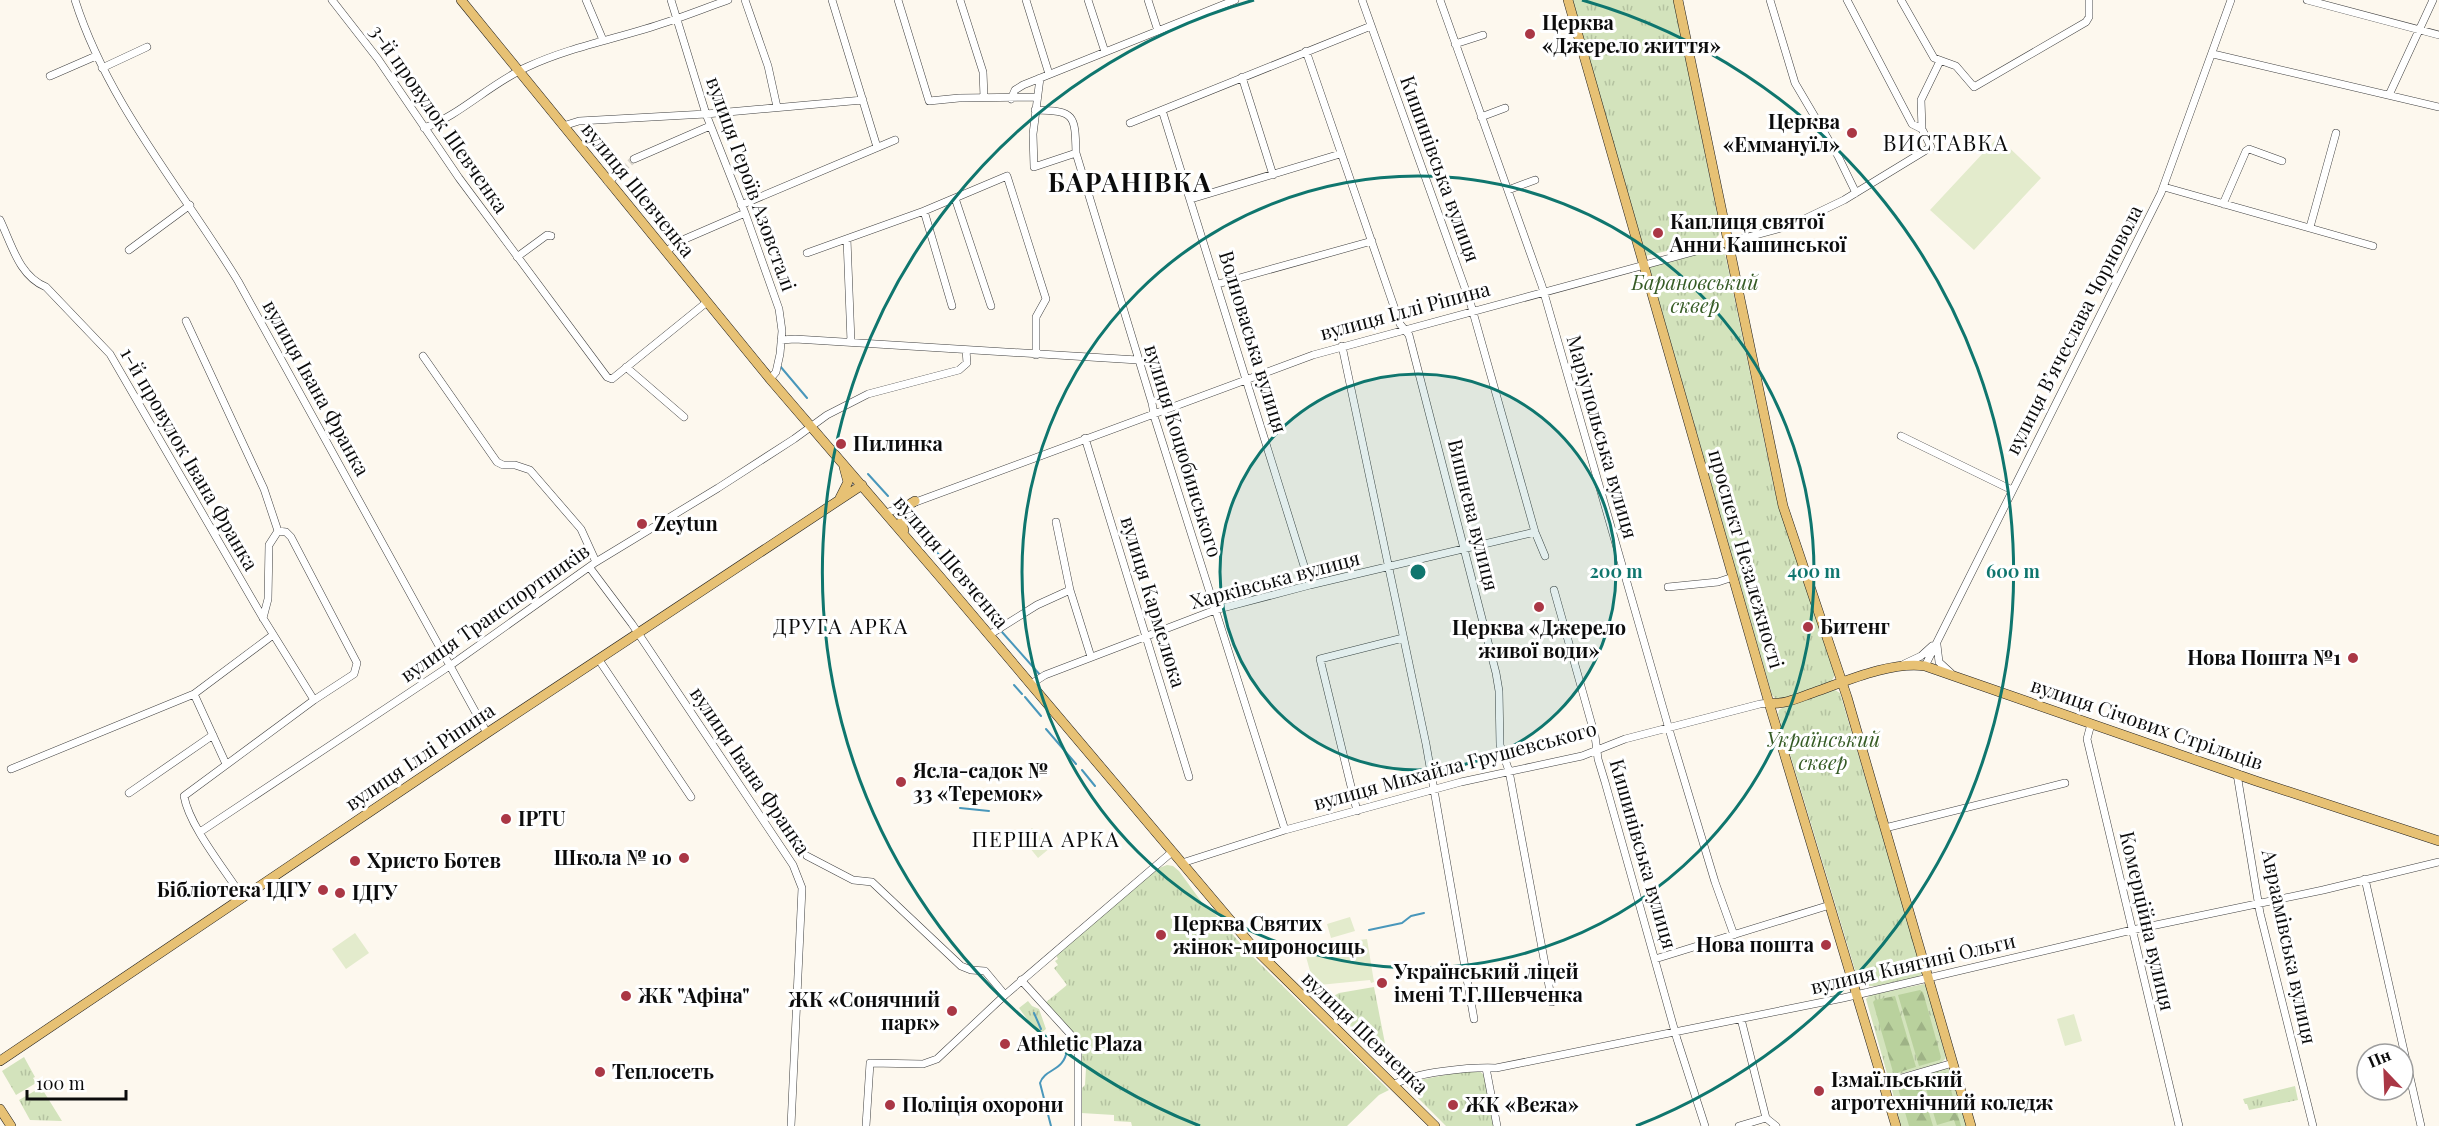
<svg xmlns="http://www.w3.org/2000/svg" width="2439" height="1126" viewBox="0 0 2439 1126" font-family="'Playfair Display',serif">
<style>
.grass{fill:url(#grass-tufts)}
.forest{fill:url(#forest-firs)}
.pitch{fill:#e3ebcc}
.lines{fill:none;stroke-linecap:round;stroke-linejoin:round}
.stream{stroke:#4997bb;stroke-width:2}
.minor-tunnel{stroke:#d9d5cc;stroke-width:7;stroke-dasharray:7 3.5;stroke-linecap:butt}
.minor-casing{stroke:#3f3f3f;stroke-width:8}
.major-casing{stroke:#1d1d1d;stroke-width:10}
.minor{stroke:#fff;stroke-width:7}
.major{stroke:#e7c174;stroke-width:9}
.ring{fill:none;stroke:#0f766e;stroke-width:3}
.poi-dot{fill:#aa3745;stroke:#fff;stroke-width:2}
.labels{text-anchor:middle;stroke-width:6;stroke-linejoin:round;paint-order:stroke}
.poi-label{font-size:20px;font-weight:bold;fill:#0c0c0c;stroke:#fff;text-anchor:start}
.street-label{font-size:20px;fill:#0c0c0c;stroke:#fff}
.park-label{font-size:20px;font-style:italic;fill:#355b25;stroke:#fff}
.neighbourhood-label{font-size:21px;letter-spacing:1.5px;fill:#0c0c0c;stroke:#fff}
.quarter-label{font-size:22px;letter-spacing:1.5px;fill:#0c0c0c;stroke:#fff}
.district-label{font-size:26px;font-weight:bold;letter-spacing:1.5px;fill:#0c0c0c;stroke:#fff}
.centre{fill:#0f766e;stroke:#fff;stroke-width:3}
.ring-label{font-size:18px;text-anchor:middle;font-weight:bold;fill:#0f766e;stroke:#fff;stroke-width:6;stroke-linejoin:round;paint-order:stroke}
</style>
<defs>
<pattern id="grass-tufts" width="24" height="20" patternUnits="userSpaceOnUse" patternTransform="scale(1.5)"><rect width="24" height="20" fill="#d3e3bc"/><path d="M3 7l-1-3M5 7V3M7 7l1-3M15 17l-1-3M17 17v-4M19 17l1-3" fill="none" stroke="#b4c2a0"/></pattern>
<pattern id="forest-firs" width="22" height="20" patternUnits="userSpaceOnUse" patternTransform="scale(1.5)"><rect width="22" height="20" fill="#b9d19d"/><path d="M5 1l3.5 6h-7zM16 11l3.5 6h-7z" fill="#9eb286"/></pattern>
</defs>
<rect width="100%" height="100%" fill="#fdf8ee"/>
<!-- grass -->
<path class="grass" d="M1570,0H1674L1720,228L1719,235L1714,240L1645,256Z
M1713,249L1723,251L1726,258L1775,492L1835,675L1831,682L1780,700L1776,699L1772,695L1650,270V266Z
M1835,690L1840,693L1923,973L1918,977L1876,986H1863L1858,980L1778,714L1779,710L1784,707Z
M1167,865L1173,866L1179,871L1206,908L1215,914L1247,951L1389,1090L1379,1095L1347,1126H1132L1131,1122L1114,1121V1115L1081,1113L1082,1088L1085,1085L1086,1068L1082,1063L1079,1041L1045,1003L1067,985L1054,968L1058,965L1055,961L1058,959L1056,955L1159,868Z
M1924,984L1927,987L1946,1058L1941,1063L1888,1077L1866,999L1870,995Z
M1374,987L1388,1059L1384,1060L1325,1001L1339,993Z
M1028,1001L1032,1006L1039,1009L1046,1029L1040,1034H1038L1019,1008Z
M24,1057L35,1077L33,1078L36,1083L16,1095L2,1071Z
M1946,1068L1951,1070L1967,1126H1901L1891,1086Z
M1477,1069L1484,1075L1494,1126H1446L1406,1086L1409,1082Z
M2295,1086L2298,1100L2249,1110L2247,1104H2245L2243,1099Z
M38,1089L41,1093L44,1092L62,1121L30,1120L19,1100Z"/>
<!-- forest -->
<path class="forest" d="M1920,990L1923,992L1941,1057L1940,1060L1919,1066L1898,995Z
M1895,996L1916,1067L1896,1073L1893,1072L1873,1002L1875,1000Z
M1946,1072L1961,1126H1956L1954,1120L1937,1125L1923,1079Z
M1919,1080L1933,1126H1909L1898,1088L1899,1086Z"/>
<!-- pitch -->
<path class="pitch" d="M1998,137L2041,178L1974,250L1930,210Z
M1032,828L1050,848L1038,858L1021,837Z
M1350,917L1355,931L1331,938L1327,924Z
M355,933L369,953L346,969L332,949Z
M1367,939L1374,982L1371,983L1370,980L1319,985L1313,982L1305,953L1306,949L1311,946Z
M2074,1014L2082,1041L2065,1046L2057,1019Z"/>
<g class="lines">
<!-- stream -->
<path class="stream" d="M780,366L807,398
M868,474L888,496
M905,514L909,520
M911,521L996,624
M1002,632L1041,676
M1014,685L1022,694
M1025,697L1041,716
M1046,729L1076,764
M1082,770L1095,786
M960,808L989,811
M1369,930L1402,923L1411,916L1424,913
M1034,1013L1041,1029
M1050,1038L1067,1050C1064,1072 1045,1068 1040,1083L1051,1126"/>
<!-- minor-tunnel -->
<path class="minor-tunnel" d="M622,170L634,159"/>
<!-- minor casing -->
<g class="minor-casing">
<path id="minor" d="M75,0C108,104 182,189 238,281L487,733
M332,0L378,59L459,178L607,377L612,379L707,302
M586,0L603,40
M671,0L706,114L745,213L779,309L782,331L780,354L776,372L770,379
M745,0L768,66L777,107
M832,0L877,147
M898,0L929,101L959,98L1037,97
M960,0L983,72L984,97
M1026,0L1049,74
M1088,0L1105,52
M1148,0L1158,31
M1362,0L1471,305L1535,532L1545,556
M1440,0L1542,286L1671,736L1715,882L1734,935
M1770,0L1795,83L1838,156L1856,193
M1901,0L1934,58L1956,66L1974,87L2086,22L2089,17V0
M2307,0L2439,35
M1455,44L1483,35
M1306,51L1400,324L1409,335L1496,673L1499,691L1500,745L1509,771L1552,1002
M2213,54L2439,107
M102,68L147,47
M50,76L96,56
M1242,77L1273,175
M1040,78L1033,134L1034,167L1076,153
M2389,95L2433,0
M1011,99L1015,90L1023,85L1235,0
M1035,110C1075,111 1075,114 1076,153L1152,403L1155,419L1285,830
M1162,110L1310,585
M1481,117L1505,108
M1130,123L1371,26
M563,126L579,121L706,114L863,100
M424,128C459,116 491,83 527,67C572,46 621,38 667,22C688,15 708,7 728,0
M1922,129L1921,100L1940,61
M634,159L710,126
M608,182L622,170
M2164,187L2373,246
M1508,190L1535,180
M955,198L991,306
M1191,199L1340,154
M2223,204L2246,151L2249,149L2282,161
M741,205L895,140
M924,211L952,306
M0,220C12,245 19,276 46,287L110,354L263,618L314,700
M2310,227L2336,133
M847,239L851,342
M129,250L190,205
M666,252L678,242L745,213
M807,253L924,211L1007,176L1046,299L1036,317V355
M517,257L547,235L551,236
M1218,284L1372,241
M186,321L264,489L278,531
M781,340L795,339L1138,360
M1342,346L1426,744L1474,1019
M423,356L497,462L503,465H515L530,470L581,529L596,562
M626,367L684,417
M1901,436L2012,490
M1085,438L1189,777
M886,513L1313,355L1792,225L1844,200L1931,147L1922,129L1912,124L1847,0
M1056,522L1070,590L1091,657
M590,568L632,624L793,865L802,888L791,1126
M1668,587L1718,582L1733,577
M1554,590L1595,736L1598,759L1605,782L1677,1039L1705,1126
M263,618L268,599L269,545L278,531
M989,635L1037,605L1070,590
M1937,645L1939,662L1951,673
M599,660L691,797
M1904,664L1921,656L1932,646
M1925,666L2161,193L2231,0
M1031,684L1045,675L1215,610L1310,585L1535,532
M194,694L226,764
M2091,724L2087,739L2179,1126
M11,769L194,694L273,635
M2237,774L2260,913L2313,1126
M129,793L213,735
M1357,811L1320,659L1403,638
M1885,828L2065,783
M200,832L451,665L596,562L718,488L794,439L827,415L868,394L959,370L967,363L966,350
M807,856L853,880L872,882L961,966L971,970L985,971L1005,995
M1182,863L1285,830L1461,782L1582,756L1625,739L1760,704L1769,703
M2365,879L2421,1126
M243,898C226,871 189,826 184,796L314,700L354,674L357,663L291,537L286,532L278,531
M1655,959L1830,905
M1021,980L1072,1036L1078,1046V1126
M1741,1019L1766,1118L1776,1126
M1486,1068L1497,1126
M1884,1083L1953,1063
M1394,1085C1412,1072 1473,1067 1496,1068L1843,998L2132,930L2323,890L2439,862
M866,1126L870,1063L923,1064L937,1059L1005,995L1172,852
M1739,1126L1766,1118"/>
</g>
<!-- major casing -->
<g class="major-casing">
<path id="major" d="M461,0L770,379L941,578L1253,947L1435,1126
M1568,0L1769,703L1896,1126
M1678,0L1783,506L1847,697L1971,1126
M840,498L848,482L844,467
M904,530C899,517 902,508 915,501
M1769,703C1785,705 1800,697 1815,692C1846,681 1892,661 1925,666L2256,781L2439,841
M0,1061L487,733L862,485
M0,1109L11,1126"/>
</g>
<!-- minor -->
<use href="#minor" class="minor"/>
<!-- major -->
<use href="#major" class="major"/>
</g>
<!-- distance rings -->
<circle cx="1418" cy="572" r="198" fill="#0f766e" fill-opacity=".12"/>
<g class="ring">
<circle cx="1418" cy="572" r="198"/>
<circle cx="1418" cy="572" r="396"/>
<path d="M1200 1126A595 595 0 0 1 1254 0M1582 0A595 595 0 0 1 1636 1126"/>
</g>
<!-- markers -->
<g class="poi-dot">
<circle cx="1530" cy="34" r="6"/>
<circle cx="1852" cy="133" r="6"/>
<circle cx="1658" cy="233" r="6"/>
<circle cx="841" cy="444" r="6"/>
<circle cx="642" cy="524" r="6"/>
<circle cx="1539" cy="607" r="6"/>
<circle cx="1808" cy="627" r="6"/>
<circle cx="2353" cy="658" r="6"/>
<circle cx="901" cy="782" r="6"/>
<circle cx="506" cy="819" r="6"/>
<circle cx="684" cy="858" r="6"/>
<circle cx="355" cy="861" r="6"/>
<circle cx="323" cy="890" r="6"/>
<circle cx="340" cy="893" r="6"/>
<circle cx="1161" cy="935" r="6"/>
<circle cx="1826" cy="945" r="6"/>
<circle cx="1382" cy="983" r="6"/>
<circle cx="626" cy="996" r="6"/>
<circle cx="952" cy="1011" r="6"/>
<circle cx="1005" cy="1044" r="6"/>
<circle cx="600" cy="1072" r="6"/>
<circle cx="1819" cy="1091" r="6"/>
<circle cx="890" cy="1105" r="6"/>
<circle cx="1453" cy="1105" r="6"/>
</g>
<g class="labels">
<!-- poi labels -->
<g class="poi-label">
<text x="1542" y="30">Церква<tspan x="1542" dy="23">«Джерело життя»</tspan></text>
<text x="1840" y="129" text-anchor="end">Церква<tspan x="1840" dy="23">«Еммануїл»</tspan></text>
<text x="1670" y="229">Каплиця cвятої<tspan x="1670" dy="23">Анни Кашинської</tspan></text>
<text x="853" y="451">Пилинка</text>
<text x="654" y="531">Zeytun</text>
<text x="1820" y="634">Битенг</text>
<text x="1539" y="635" text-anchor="middle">Церква «Джерело<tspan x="1539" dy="23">живої води»</tspan></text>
<text x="2341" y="665" text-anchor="end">Нова Пошта №1</text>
<text x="913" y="778">Ясла-садок №<tspan x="913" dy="23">33 «Теремок»</tspan></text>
<text x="518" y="826">IPTU</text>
<text x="672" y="865" text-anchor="end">Школа № 10</text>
<text x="367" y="868">Христо Ботев</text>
<text x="311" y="897" text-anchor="end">Бібліотека ІДГУ</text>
<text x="352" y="900">ІДГУ</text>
<text x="1173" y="931">Церква Святих<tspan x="1173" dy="23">жінок-мироносиць</tspan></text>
<text x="1814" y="952" text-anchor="end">Нова пошта</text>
<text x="1394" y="979">Український ліцей<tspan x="1394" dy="23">імені Т.Г.Шевченка</tspan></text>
<text x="638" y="1003">ЖК "Афіна"</text>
<text x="940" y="1007" text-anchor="end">ЖК «Сонячний<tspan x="940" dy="23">парк»</tspan></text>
<text x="1017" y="1051">Athletic Plaza</text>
<text x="612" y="1079">Теплосеть</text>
<text x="1831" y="1087">Ізмаїльський<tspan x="1831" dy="23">агротехнічний коледж</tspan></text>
<text x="902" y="1112">Поліція охорони</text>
<text x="1465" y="1112">ЖК «Вежа»</text>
</g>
<!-- street labels -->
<g class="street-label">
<text transform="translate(439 119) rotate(55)" y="7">3-й провулок Шевченка</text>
<text transform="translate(1440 169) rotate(70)" y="7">Кишинівська вулиця</text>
<text transform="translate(751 184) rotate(70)" y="7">вулиця Героїв Азовсталі</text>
<text transform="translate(638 190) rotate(51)" y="7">вулиця Шевченка</text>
<text transform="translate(1405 311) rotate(-15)" y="7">вулиця Іллі Ріпина</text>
<text transform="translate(2074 330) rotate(-63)" y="7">вулиця Вʼячеслава Чорновола</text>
<text transform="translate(1253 342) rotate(73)" y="7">Волноваська вулиця</text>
<text transform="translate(316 388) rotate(61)" y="7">вулиця Івана Франка</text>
<text transform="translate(1602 437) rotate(74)" y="7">Маріупольська вулиця</text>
<text transform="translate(1183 451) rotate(73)" y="7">вулиця Коцюбинського</text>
<text transform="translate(189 459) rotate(60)" y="7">1-й провулок Івана Франка</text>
<text transform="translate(1473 515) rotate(76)" y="7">Вишнева вулиця</text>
<text transform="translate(1746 559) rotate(74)" y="7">проспект Незалежності</text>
<text transform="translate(951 562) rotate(50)" y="7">вулиця Шевченка</text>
<text transform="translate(1275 580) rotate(-15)" y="7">Харківська вулиця</text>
<text transform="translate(1153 602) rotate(73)" y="7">вулиця Кармелюка</text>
<text transform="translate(495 613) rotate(-35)" y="7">вулиця Транспортників</text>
<text transform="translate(2147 724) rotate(19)" y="7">вулиця Січових Стрільців</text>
<text transform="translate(420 757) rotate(-34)" y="7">вулиця Іллі Ріпина</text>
<text transform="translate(1455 766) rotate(-15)" y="7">вулиця Михайла Грушевського</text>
<text transform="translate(750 771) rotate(56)" y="7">вулиця Івана Франка</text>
<text transform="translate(1643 854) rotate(74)" y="7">Кишинівська вулиця</text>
<text transform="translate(2147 921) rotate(77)" y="7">Комерційна вулиця</text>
<text transform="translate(2289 947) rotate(78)" y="7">Авраамівська вулиця</text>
<text transform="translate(1913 964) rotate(-13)" y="7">вулиця Княгині Ольги</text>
<text transform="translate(1365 1033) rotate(44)" y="7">вулиця Шевченка</text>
</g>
<!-- park labels -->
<g class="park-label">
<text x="1695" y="290">Барановський<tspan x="1695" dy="23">сквер</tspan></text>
<text x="1823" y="747">Український<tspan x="1823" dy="23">сквер</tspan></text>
</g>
<!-- neighbourhood labels -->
<g class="neighbourhood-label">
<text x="841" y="634">ДРУГА АРКА</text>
<text x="1046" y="847">ПЕРША АРКА</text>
</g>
<!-- quarter labels -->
<g class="quarter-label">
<text x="1946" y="151">ВИСТАВКА</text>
</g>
<!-- district labels -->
<g class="district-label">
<text x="1130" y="192">БАРАНІВКА</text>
</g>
</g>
<circle cx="1418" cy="572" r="9" class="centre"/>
<g class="ring-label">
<text x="1616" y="578">200 m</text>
<text x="1814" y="578">400 m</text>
<text x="2013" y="578">600 m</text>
</g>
<!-- north arrow -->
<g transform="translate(2385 1072) rotate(337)"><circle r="28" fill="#ffffff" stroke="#9e9e9e" stroke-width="1.5"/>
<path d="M0-4.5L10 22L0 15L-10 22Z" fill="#aa3745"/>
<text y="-9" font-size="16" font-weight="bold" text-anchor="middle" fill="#0c0c0c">Пн</text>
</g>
<!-- scale -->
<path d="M27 1090v9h99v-9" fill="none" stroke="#0c0c0c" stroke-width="3"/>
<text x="36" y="1090" font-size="18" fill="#0c0c0c" stroke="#ffffff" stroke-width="4.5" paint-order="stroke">100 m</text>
</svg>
